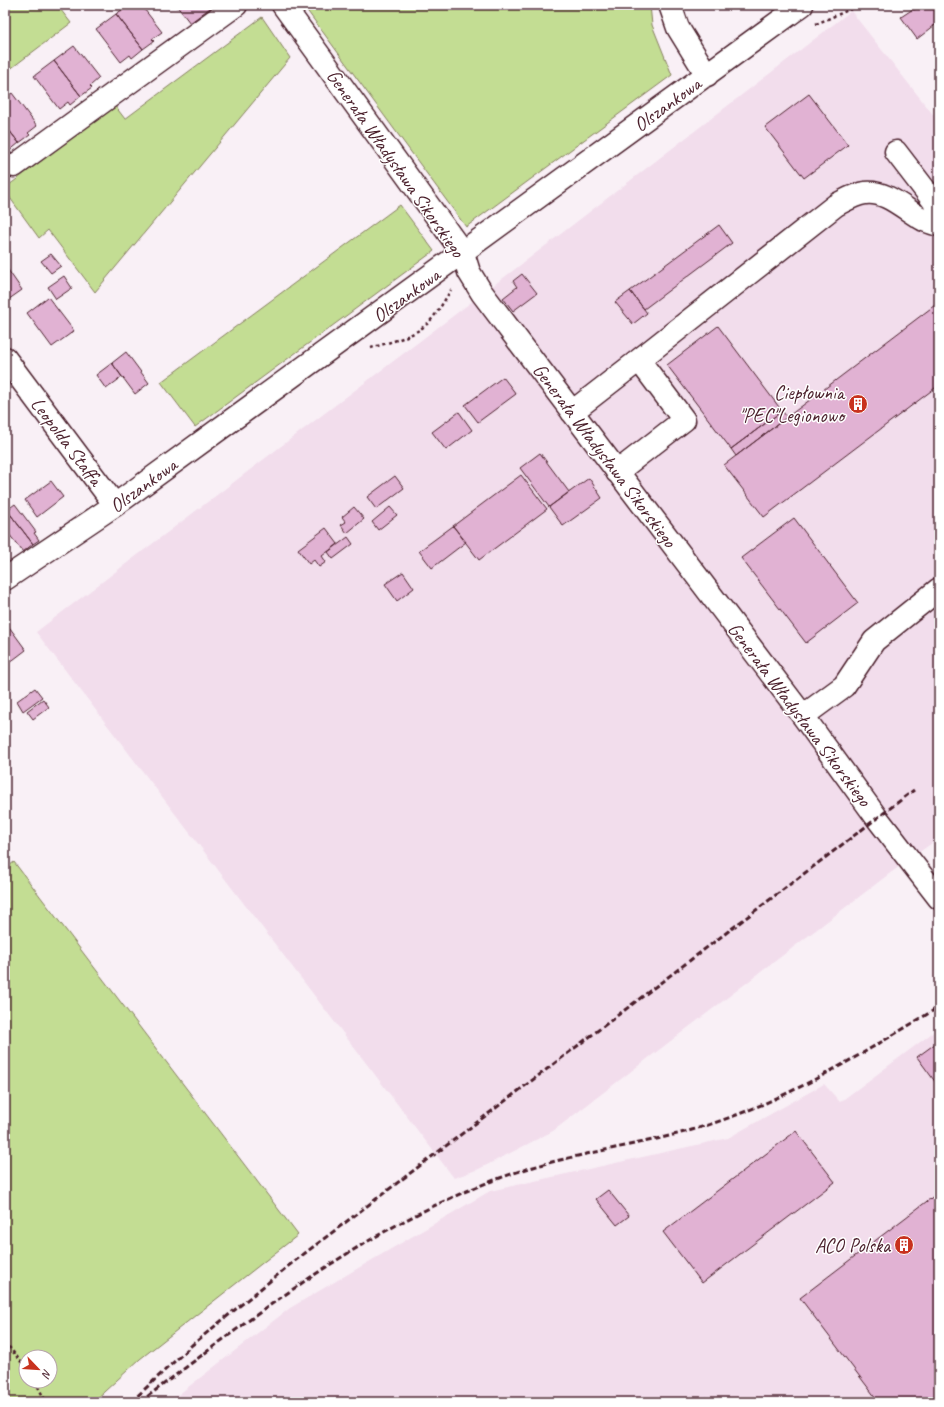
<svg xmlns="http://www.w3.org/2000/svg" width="944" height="1407" viewBox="0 0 944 1407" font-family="Caveat,sans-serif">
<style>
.built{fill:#f2ddec}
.green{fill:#c3dd93;stroke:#867e5f;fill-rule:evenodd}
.building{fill:#e1b2d3;stroke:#4a1f2b}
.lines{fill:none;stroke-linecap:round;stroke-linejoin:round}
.minor-casing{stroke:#4a1f2b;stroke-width:25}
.path{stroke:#4a1f2b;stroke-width:2.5;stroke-dasharray:3 3;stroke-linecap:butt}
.minor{stroke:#fff;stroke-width:22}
.rail{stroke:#4a1f2b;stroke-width:3;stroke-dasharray:6 3;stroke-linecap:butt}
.labels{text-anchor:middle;stroke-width:3;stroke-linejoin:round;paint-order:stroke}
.street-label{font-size:20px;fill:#4a1f2b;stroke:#fff}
.poi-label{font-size:20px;fill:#4a1f2b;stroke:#fff;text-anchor:end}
</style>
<rect width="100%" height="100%" fill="#f9f0f6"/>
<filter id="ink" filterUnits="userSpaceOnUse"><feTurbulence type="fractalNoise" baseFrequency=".025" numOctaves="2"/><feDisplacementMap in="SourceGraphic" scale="8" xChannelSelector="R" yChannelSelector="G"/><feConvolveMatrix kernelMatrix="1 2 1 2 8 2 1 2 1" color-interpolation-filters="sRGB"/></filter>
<g filter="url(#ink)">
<!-- built -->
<path class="built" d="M851,11L939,122V838L889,874L553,1131L479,1169L454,1178L36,632L523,263Z
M939,1028V1402H169L290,1308L490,1191L728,1138L824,1084L840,1102Z"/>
<!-- green -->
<path class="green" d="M5,5H57L71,23L5,73Z
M303,5H650L652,25L672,75L466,227Z
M262,17L290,58L95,292L48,230L39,238L5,191V188L115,106L125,119Z
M400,205L434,251L195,427L161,382Z
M14,862L298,1235L140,1359L93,1402H5V869ZM26,1357H50V1381H26Z"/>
<!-- building -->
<path class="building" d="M129,5H141L162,32L152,39L154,41L143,49L116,14Z
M176,5H214L190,23Z
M918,5H939V22L917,39L901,17L913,9L914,10L919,6Z
M116,14L143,49L132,58L130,55L121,62L96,29Z
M74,46L99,78L90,86L92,88L81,96L54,61Z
M54,61L81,96L70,105L68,102L59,109L34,76Z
M12,93L37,126L28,133L30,135L19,143L5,125V98Z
M809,94L848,145L804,178L765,127Z
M5,125L19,143L8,152L5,150Z
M719,225L732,243L644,309L630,291Z
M51,254L61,266L51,273L41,261Z
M6,267L22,290L5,302V268Z
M522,274L537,293L513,311L503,298L517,287L513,281Z
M64,276L72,288L56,299L48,287Z
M630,291L647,313L633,324L615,302Z
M48,297L74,331L52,347L27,313Z
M939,302V385L764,517L724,465Z
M718,326L782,411L731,449L667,365Z
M126,352L149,383L135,394L112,363Z
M112,363L122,377L106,389L96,375Z
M503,377L516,394L478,422L465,405Z
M782,411L787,417L736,456L731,449Z
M459,412L472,430L446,450L432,432Z
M540,453L569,492L549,507L520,468Z
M521,475L547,509L479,560L453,526Z
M395,476L404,488L376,509L367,497Z
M589,478L602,498L563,526L549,507Z
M51,481L63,497L37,517L25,500Z
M15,504L36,532L34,533L39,540L33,544L7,510Z
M354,507L364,519L347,533L341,525L346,522L342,517Z
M390,507L397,515L378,530L372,522Z
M7,510L33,544L23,552L5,529V512Z
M794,518L858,603L806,643L741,558Z
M453,526L466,542L432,568L419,551Z
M326,528L338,544L322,556L326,562L319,567L314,560L309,564L298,549Z
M348,537L353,544L333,559L328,552Z
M403,572L414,588L397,601L385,584Z
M7,624L26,650L5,666V625Z
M35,688L42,697L23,711L17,701Z
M43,699L49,707L33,719L27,711Z
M939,1041V1087L917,1057Z
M796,1131L835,1182L702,1283L663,1232Z
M608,1190L629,1216L617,1225L596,1199Z
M939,1192V1402H879L800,1298Z
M707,1397L711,1402H700Z"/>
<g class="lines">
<!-- minor casing -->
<g class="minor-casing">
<path id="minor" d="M283,5L463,253L469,272L482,293L803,716L877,818L939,898
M670,5L678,28L707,75
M896,152L939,208
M14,166L236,5
M5,358L115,505
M639,360L836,205C844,201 855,194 865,193C887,190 906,211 924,220C929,222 934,224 939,225
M572,412L639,360L684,420L617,472
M5,579L115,505L802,5
M803,716L844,686L874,641L939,589"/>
</g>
<!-- path -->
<path class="path" d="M816,24L860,5
M371,348C389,342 414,337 428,323C437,314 444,301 451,290
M5,1342L26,1368
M35,1381L46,1402"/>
<!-- minor -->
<use href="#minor" class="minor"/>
<!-- rail -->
<path class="rail" d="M131,1402L192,1345L292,1263L914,790
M140,1402C253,1317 365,1227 500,1178C569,1152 644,1147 714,1123C795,1096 867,1051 939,1007"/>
</g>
</g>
<!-- icons -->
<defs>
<g id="building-disc" transform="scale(1)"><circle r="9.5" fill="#c8321e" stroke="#fff"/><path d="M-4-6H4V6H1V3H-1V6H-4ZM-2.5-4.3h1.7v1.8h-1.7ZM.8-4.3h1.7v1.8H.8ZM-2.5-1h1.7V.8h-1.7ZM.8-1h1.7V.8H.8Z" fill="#fff"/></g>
</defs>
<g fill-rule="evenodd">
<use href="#building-disc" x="858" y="404"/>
<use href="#building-disc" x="904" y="1245"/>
</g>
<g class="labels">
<!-- street labels -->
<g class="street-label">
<text transform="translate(667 104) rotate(-36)" y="7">Olszankowa</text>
<text transform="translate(396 163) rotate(55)" y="7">Generała Władysława Sikorskiego</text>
<text transform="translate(406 295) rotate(-36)" y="7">Olszankowa</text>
<text transform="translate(67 441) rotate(53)" y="7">Leopolda Staffa</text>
<text transform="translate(605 455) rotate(53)" y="7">Generała Władysława Sikorskiego</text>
<text transform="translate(143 485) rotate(-36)" y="7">Olszankowa</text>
<text transform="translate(800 714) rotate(53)" y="7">Generała Władysława Sikorskiego</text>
</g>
<!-- poi labels -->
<g class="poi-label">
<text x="844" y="399">Ciepłownia<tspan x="844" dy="23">"PEC"Legionowo</tspan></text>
<text x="890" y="1252">ACO Polska</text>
</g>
</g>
<!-- margin -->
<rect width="944" height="1407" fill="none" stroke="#fff" stroke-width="20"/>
<rect x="10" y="10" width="924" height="1387" fill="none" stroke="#4a1f2b" stroke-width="1.5" filter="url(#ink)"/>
<!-- north arrow -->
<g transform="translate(38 1369) rotate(115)"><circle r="19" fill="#ffffff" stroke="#b7a5aa"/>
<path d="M0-3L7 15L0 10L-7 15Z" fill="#c8321e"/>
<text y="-6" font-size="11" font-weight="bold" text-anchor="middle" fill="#4a1f2b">N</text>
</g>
</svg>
